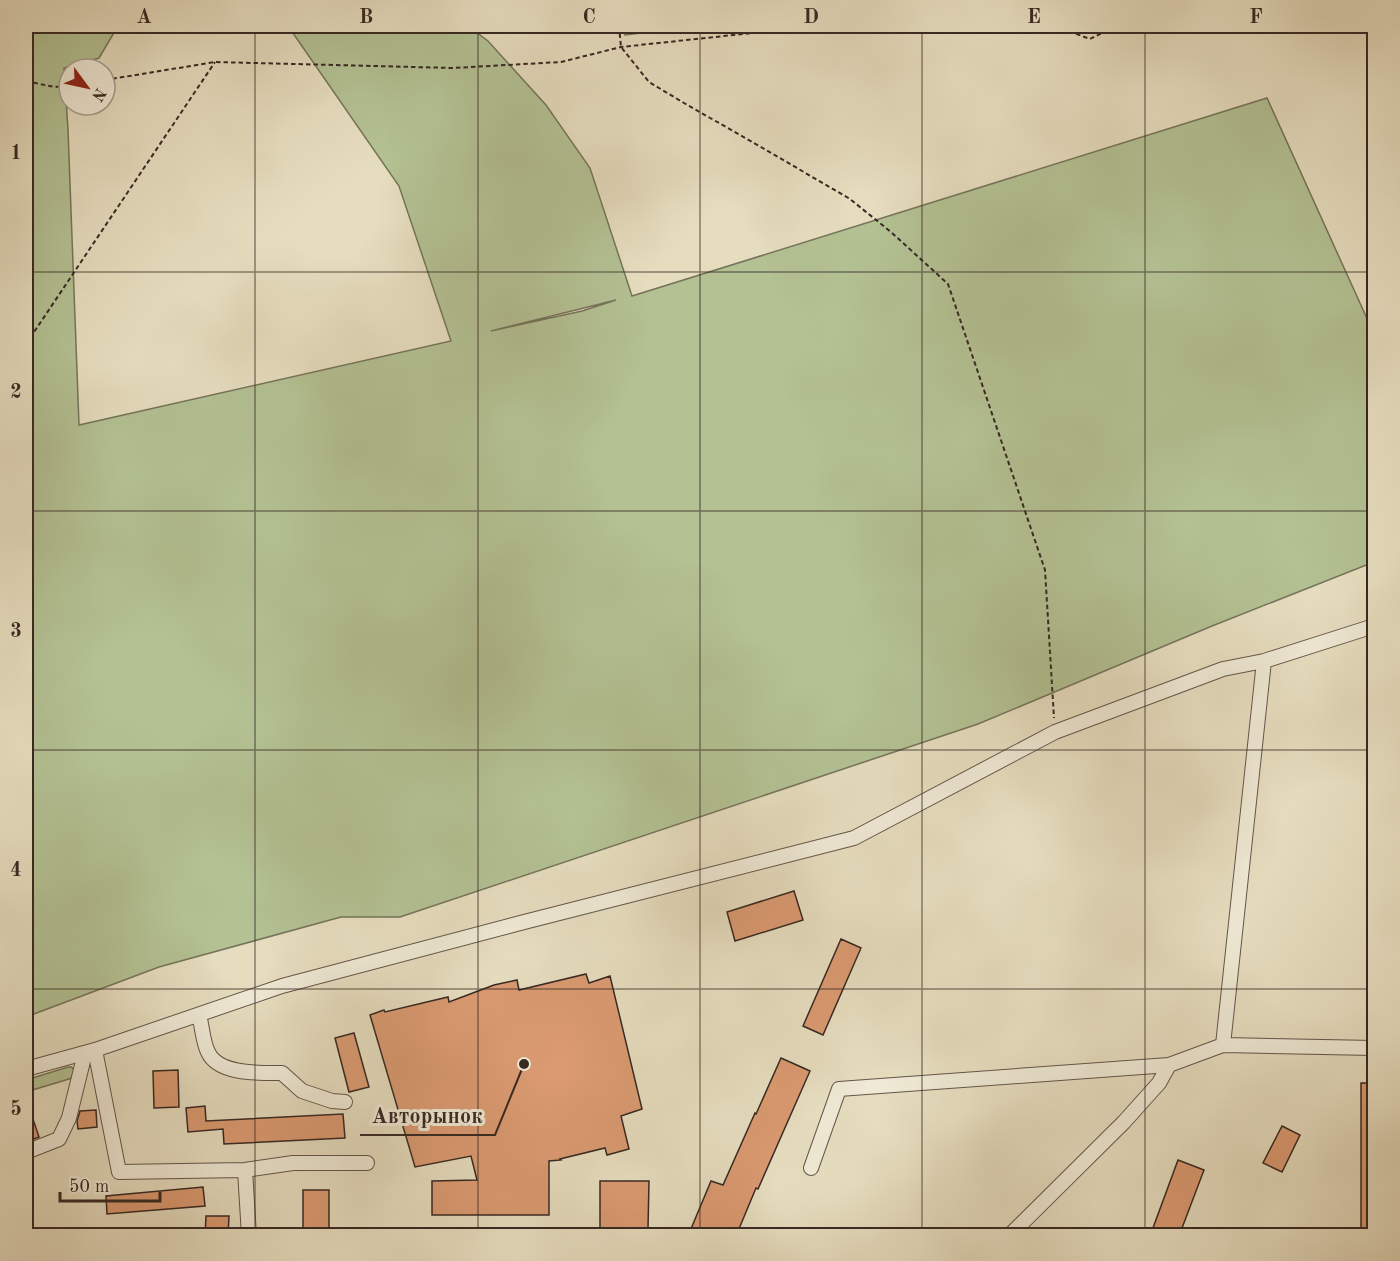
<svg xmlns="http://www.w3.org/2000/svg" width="1400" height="1261" viewBox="0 0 1400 1261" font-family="'Old Standard TT',serif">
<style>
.green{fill:#b3c193;stroke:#75745b;stroke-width:1.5;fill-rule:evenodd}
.building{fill:#db9a71;stroke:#372823;stroke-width:1.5}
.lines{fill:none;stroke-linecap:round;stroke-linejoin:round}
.minor-casing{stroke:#63554a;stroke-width:16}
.path{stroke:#372823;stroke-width:2;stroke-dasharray:4.5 3;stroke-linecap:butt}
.minor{stroke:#efe9d5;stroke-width:14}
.grid{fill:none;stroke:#372823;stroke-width:1.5;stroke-opacity:0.55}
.leader{fill:none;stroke:#372823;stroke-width:2}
.callout-dot{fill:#372823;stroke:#efe9d5;stroke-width:2}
.callout-label{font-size:22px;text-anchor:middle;font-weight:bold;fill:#372823;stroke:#efe9d5;stroke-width:6;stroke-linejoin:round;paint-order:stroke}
.neatline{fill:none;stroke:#372823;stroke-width:2}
.grid-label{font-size:20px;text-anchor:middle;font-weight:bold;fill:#372823}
</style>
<rect width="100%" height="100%" fill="#e6ddbf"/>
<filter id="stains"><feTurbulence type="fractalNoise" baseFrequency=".00333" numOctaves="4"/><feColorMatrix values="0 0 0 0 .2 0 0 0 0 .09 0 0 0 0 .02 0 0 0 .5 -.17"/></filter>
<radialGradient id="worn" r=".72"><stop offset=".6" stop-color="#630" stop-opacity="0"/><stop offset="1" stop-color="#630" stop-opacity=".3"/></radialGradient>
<!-- green -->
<path class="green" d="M26,26H118L99,58L64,68L68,130L79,425L451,341L399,186L288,26H468L488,41L546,105L590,168L632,296L1267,98L1374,334V562L1212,626L978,724L400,917H341L159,967L26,1017ZM616,300L582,311L491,331Z
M625,26H702L625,35Z
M68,1067H71L75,1070L73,1077L69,1079L26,1092V1080Z"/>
<!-- building -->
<path class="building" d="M794,891L803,920L735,941L727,912Z
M841,939L861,948L823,1035L803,1026Z
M586,974L589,983L610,976L642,1109L621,1116L629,1149L607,1155L605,1148L560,1159L561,1160L549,1161V1215H432V1181L477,1180L471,1156L415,1167L370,1015L384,1010L385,1012L448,997L449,1002L494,985L517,980L519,990Z
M354,1033L369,1087L349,1092L335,1038Z
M781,1058L810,1071L758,1189L756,1188L736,1236H688L711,1181L723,1185L755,1113L756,1114Z
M178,1070L179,1107L154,1108L153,1071Z
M1361,1083H1374V1236H1361Z
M27,1101L39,1137L26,1142V1102Z
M205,1106L206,1121L343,1114L345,1138L224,1144L223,1129L188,1132L186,1108Z
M96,1110L97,1127L78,1129L77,1121L80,1111Z
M1282,1126L1300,1135L1282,1172L1263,1163Z
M1178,1160L1204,1170L1179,1236H1150Z
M600,1181H649L648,1229H600Z
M203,1187L205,1206L107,1214L106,1196Z
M303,1190H329V1236H303Z
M206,1216H229L228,1236H205Z"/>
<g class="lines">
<!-- minor casing -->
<g class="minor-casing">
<path id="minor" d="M199,1015C202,1025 203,1043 208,1052C218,1075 261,1073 282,1073L302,1091L332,1101L345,1102
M1223,1045L1264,661
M95,1050L119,1172L245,1170L249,1236
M26,1069L95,1050L282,986L528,921L854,838L1055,732L1223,669L1264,661L1374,626
M26,1152L59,1139L69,1118L85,1053
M811,1168L839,1089L1169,1065L1223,1045L1374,1048
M245,1170L293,1163H367
M1009,1236L1124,1122L1159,1083L1169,1065"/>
</g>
<!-- path -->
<path class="path" d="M619,26L621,47L649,82L684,103L761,147L850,199L891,232L948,284L1045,570L1054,718
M1055,26L1090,39L1116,26
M105,80L215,62L453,68L561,62L621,47L818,26
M26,82C42,83 52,89 69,86
M26,344L215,62"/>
<!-- minor -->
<use href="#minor" class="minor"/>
</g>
<!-- grid -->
<path class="grid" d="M255,26V1236M478,26V1236M700,26V1236M922,26V1236M1145,26V1236M26,272H1374M26,511H1374M26,750H1374M26,989H1374"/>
<!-- callouts -->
<path class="leader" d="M524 1064L495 1135H360"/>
<circle class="callout-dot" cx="524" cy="1064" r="6"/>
<g class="callout-label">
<text x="427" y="1123">Авторынок</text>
</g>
<!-- margin -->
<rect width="1400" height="1261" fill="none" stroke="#e6ddbf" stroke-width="66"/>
<!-- north arrow -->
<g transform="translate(87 87) rotate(123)"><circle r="28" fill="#efe9d5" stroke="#a59c8e" stroke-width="1.5"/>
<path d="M0-4.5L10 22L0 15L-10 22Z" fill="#8f2418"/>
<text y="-9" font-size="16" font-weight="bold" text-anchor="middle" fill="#372823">N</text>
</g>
<!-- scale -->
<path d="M60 1192v9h100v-9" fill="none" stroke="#372823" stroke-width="3"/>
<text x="69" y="1192" font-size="18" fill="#372823" stroke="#efe9d5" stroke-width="4.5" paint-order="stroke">50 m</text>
<rect x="33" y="33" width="1334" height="1195" class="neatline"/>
<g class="grid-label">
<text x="144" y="23">A</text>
<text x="366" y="23">B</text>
<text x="589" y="23">C</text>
<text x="811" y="23">D</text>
<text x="1034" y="23">E</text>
<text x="1256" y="23">F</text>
<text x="16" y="159">1</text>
<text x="16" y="398">2</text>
<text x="16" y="637">3</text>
<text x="16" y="876">4</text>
<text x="16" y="1115">5</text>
</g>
<rect width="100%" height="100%" filter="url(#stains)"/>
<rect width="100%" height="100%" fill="url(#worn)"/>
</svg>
